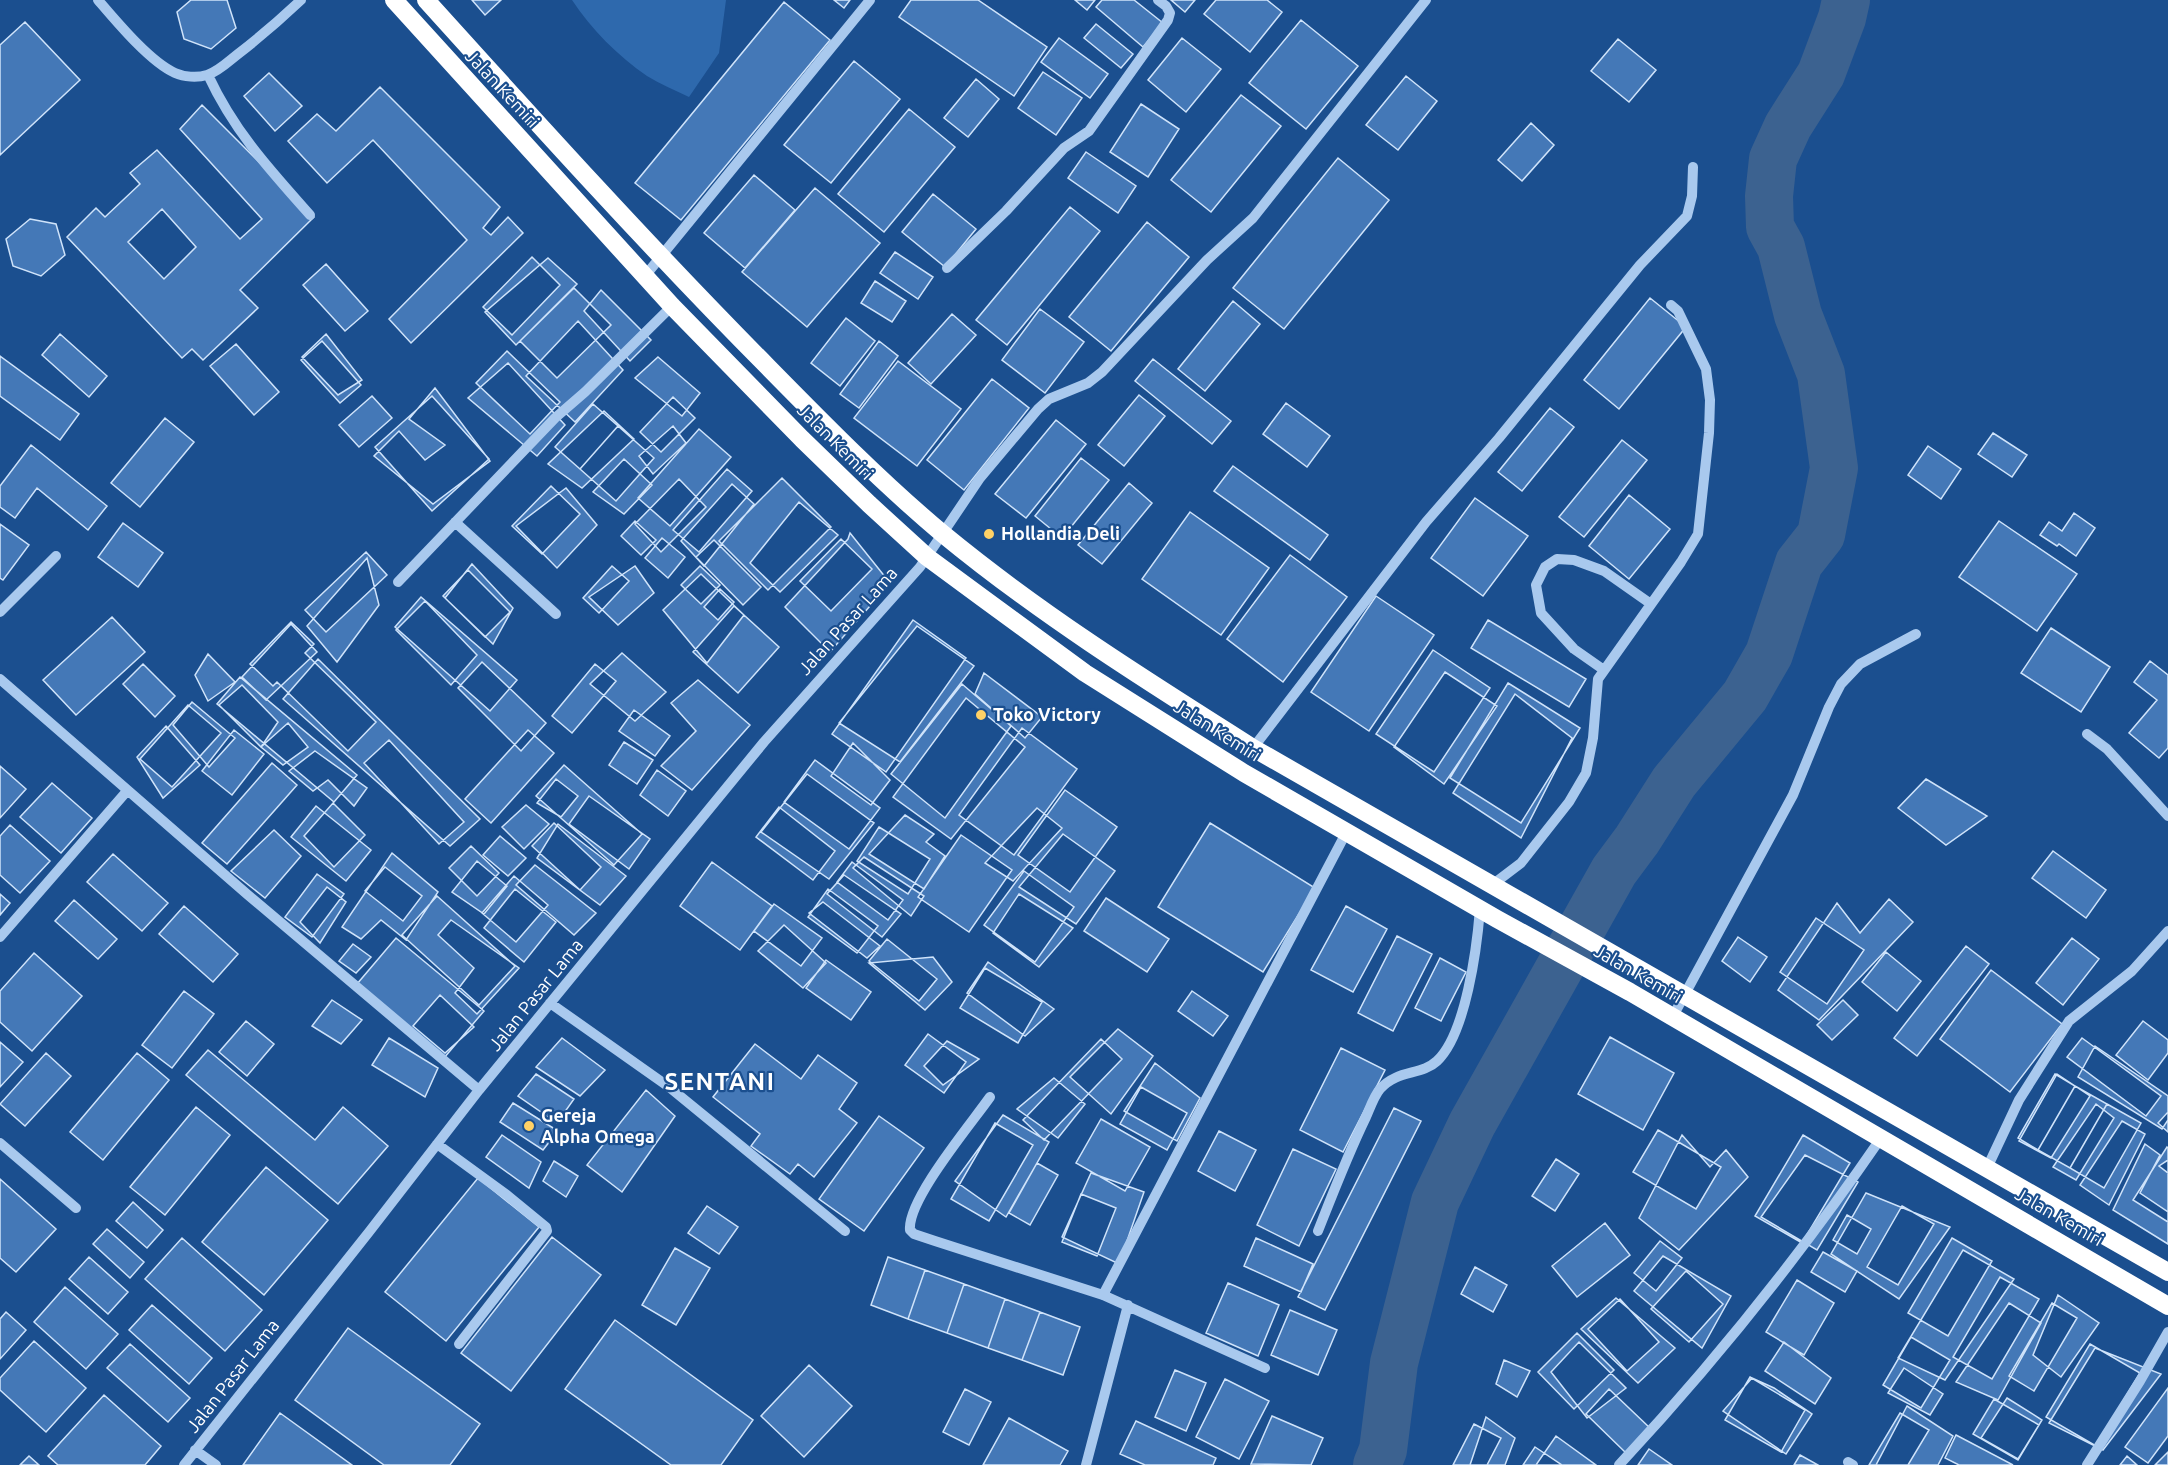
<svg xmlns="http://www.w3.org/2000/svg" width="2168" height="1465" viewBox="0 0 2168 1465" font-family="Ubuntu,sans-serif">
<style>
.green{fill:#2e69ad}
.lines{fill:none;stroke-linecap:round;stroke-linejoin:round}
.river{stroke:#3c6290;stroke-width:48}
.building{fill:#4478b7;stroke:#cfe3fa;stroke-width:1.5;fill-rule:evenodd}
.minor{stroke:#a9c9ee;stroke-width:10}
.highway{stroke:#fff;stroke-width:18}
.poi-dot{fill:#ffd166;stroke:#1b4f8f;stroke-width:2}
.labels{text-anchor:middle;stroke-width:4.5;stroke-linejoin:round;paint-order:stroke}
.street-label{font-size:18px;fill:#fff;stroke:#1b4f8f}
.poi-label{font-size:18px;font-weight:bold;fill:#fff;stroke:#1b4f8f;text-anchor:start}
.district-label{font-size:24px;font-weight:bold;letter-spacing:1.5px;fill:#fff;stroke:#1b4f8f}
</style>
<rect width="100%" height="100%" fill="#1b4f8f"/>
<!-- green -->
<path class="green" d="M572,0H726L719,53L689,97C675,90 660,84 647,76C618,56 591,29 572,0Z"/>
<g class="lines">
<!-- river -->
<path class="river" d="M1377,1465L1383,1450L1394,1363L1435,1202L1472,1124L1614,871L1637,840L1674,782L1745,696L1769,654L1799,563L1821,535L1834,468L1821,374L1798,315L1781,247L1770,227L1769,196L1773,159L1788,126L1821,74L1842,18L1846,0"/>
</g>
<!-- building -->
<path class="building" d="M191,0H227L236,28L211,49L184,39L177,12Z
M472,0H501L485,15Z
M834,0H850L844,8Z
M911,0H978L1047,47L1014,96L899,17Z
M1075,0H1095L1087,10Z
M1102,0H1134L1163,23L1143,47L1096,7Z
M1171,0H1195L1185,12Z
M1216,0H1267L1282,12L1250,52L1204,14Z
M784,2L830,40L681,220L635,183Z
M1301,20L1358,66L1306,129L1249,83Z
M25,22L80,80L0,155V45Z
M1096,24L1133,54L1121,68L1084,38Z
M1059,38L1108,74L1090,98L1041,62Z
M1182,38L1221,69L1186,112L1148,80Z
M1618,39L1656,70L1629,102L1591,71Z
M854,61L900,99L831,183L784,145Z
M1043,72L1082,98L1056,135L1018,108Z
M269,73L302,106L275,131L244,96Z
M1406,76L1437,101L1398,150L1366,125Z
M976,79L999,99L968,137L944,118Z
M380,87L500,207L483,228L491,235L508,217L523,233L411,343L389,319L467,240L373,140L327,183L288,141L317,114L336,131Z
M1241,95L1281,126L1211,212L1171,180Z
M1141,104L1179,129L1148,177L1110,152Z
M202,105L314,217L240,290L258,308L203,360L192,349L182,358L67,237L96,208L105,217L140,184L130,173L157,150L240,239L262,219L180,129ZM162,209L196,247L164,279L128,242Z
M909,109L955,147L884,232L838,194Z
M1531,123L1554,145L1522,181L1498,160Z
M1086,152L1136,186L1118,213L1068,178Z
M1338,158L1389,200L1284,329L1233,288Z
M754,175L795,210L745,268L704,233Z
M815,188L880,243L807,327L742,272Z
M933,194L976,229L945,267L902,232Z
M1070,207L1100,231L1007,345L976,320Z
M30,219L56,224L65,255L41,276L13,266L6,239Z
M1147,222L1189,257L1111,351L1069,317Z
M895,252L933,277L918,299L880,273Z
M532,257L560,285L512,335L483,307Z
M548,258L577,284L516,345L485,312Z
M326,264L368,311L345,331L303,285Z
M875,281L906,301L892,322L861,303Z
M574,288L611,325L557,378L520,341Z
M601,290L651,340L630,361L584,311Z
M1650,298L1686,327L1619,409L1584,380Z
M1233,301L1260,324L1205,391L1178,369Z
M1040,309L1084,342L1045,393L1002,360Z
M952,314L976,335L931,384L908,363Z
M846,318L875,341L840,386L811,363Z
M578,321L623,370L575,422L526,376Z
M60,334L107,376L89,397L42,355Z
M326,334L362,380L338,395L302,357Z
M322,341L361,385L340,403L301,360Z
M879,341L898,356L859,408L840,394Z
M236,344L279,392L254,415L210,366Z
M507,351L560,402L530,434L476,383Z
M0,356L79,414L60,440L0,396Z
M658,357L700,393L682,416L635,378Z
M1153,359L1231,421L1212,444L1135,381Z
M898,361L961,409L917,466L854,418Z
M508,363L565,425L537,456L468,398Z
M992,379L1029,408L964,490L927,460Z
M435,388L490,461L433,504L374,456L399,431L425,460L445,445L409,419Z
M1139,395L1165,416L1124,466L1098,445Z
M372,396L392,418L359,447L339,425Z
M432,396L489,459L432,511L375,447Z
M673,397L695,418L661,452L640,432Z
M1286,403L1330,436L1307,467L1263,434Z
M593,404L618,426L580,469L555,447Z
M1550,408L1574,427L1522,491L1498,472Z
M604,411L634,439L582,488L548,464Z
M165,418L194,442L140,507L111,483Z
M1056,420L1086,444L1026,518L995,494Z
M618,426L654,458L616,501L580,469Z
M673,426L686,443L653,474L639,456Z
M699,429L731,457L670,526L638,498Z
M1993,433L2027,455L2012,477L1978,454Z
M1622,440L1647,460L1584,537L1559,517Z
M31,445L107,506L88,530L37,488L15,518L0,507V486Z
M1928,446L1961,469L1941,499L1908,475Z
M1081,458L1109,480L1062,538L1035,516Z
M624,459L652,485L624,514L593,492Z
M1233,466L1328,535L1310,560L1214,491Z
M727,469L752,491L699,552L673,530Z
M782,478L831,527L768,590L719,541Z
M679,479L706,507L661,552L635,524Z
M1129,483L1152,503L1102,564L1078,545Z
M732,484L754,504L704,566L681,541Z
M551,486L580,514L542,554L512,526Z
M566,488L597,525L557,568L516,526Z
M1629,495L1670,529L1629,579L1589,546Z
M1475,498L1528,536L1483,596L1431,558Z
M799,502L838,535L780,592L750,563Z
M1190,512L1269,568L1221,635L1142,579Z
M2074,513L2095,528L2076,556L2059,544L2057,546L2040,535L2049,522L2062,531Z
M635,521L656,540L641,555L621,536Z
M1999,521L2077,574L2037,631L1959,577Z
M123,523L163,553L138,587L98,557Z
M0,524L29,545L3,580L0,578Z
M850,533L890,583L830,652L785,607L848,539Z
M662,538L685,557L668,578L645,558Z
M841,539L872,569L831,611L800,581Z
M714,540L761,587L743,605L696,557Z
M366,552L387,575L326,632L305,610Z
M1290,555L1347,597L1283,682L1227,639Z
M367,558L379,605L337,662L307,626Z
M472,564L513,608L493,644L445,598Z
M612,566L629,581L599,613L583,598Z
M635,566L654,593L618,625L589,597Z
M700,566L720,585L701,604L681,585Z
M468,570L510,612L485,637L443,596Z
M701,574L744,615L707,663L663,610Z
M720,589L734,602L718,620L704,607Z
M1376,596L1434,635L1369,731L1311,692Z
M421,597L517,680L490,711L395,627Z
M425,601L477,655L451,685L396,630Z
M734,606L779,647L738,693L693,652Z
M112,617L145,652L76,715L43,680Z
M913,620L966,658L886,772L832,734Z
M1488,620L1586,679L1569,707L1471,648Z
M291,622L314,644L305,653L376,722L348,751L277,682L273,686L250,664Z
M291,624L317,652L266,700L242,677Z
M917,626L974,666L900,762L839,723Z
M2051,628L2110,667L2081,712L2021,673Z
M1433,650L1490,688L1434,772L1376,734Z
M622,653L666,692L635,721L590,684Z
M208,654L235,682L208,701L195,675Z
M318,659L480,819L450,846L283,699Z
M2150,661L2168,675V748L2159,758L2129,733L2157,700L2134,682Z
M482,662L546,723L521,751L458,688Z
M143,664L175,696L155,717L123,684Z
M595,664L616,681L572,733L552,716Z
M1445,672L1497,706L1444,784L1394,747Z
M984,673L1042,717L1025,738L975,694Z
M240,677L357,775L334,802L217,704Z
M698,680L750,725L692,790L661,766L696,731L671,703Z
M1508,683L1580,728L1521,823L1450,778Z
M962,684L1011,726L945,818L891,774Z
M242,685L278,722L261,747L219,705Z
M1515,694L1572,738L1521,838L1453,793Z
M966,698L1025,747L951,839L893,797Z
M192,702L235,738L209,767L173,725Z
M188,705L221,733L172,787L140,759Z
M634,710L670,736L655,756L619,731Z
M288,723L308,747L283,765L261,747Z
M166,726L200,765L163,798L137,757Z
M1022,728L1077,769L1014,855L959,815Z
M234,730L264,754L232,795L202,771Z
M528,730L554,753L491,823L465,799Z
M389,740L464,822L439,844L364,763Z
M624,742L653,760L637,784L609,765Z
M853,743L890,780L871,805L831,776Z
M315,751L367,788L354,806L328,780L313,791L289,771Z
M815,760L880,808L849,849L784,802Z
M272,763L297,785L227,864L202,843Z
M564,765L642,834L614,865L536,796Z
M0,766L26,789L0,818Z
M657,770L686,791L668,816L640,795Z
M807,774L874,823L829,879L761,832Z
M556,779L578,796L561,817L537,803Z
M1926,779L1987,816L1946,845L1898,808Z
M52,783L92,818L61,853L20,817Z
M1065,790L1117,827L1070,892L1018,855Z
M589,796L650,839L629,869L569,824Z
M333,803L365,835L334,867L304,836Z
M526,805L549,824L524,849L502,827Z
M316,806L371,850L346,881L291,837Z
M779,807L835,851L813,880L756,837Z
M1037,808L1062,828L1013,881L985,863Z
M905,815L934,834L926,842L945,856L924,889L869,854Z
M554,823L601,867L580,890L532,846Z
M1210,823L1315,888L1263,972L1158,907Z
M558,824L626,876L600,905L537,858Z
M10,825L50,861L20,893L0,875V836Z
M879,827L930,859L908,894L857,861Z
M274,830L301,856L265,898L231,871Z
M1063,834L1115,871L1076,924L1019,887Z
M961,835L1012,870L969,932L918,897Z
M500,836L526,858L508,876L483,855Z
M471,846L499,873L477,896L449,868Z
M2053,851L2106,890L2086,918L2032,878Z
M392,853L438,892L406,940L381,920L361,939L342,927Z
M113,854L168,903L142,931L87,882Z
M864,857L924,896L911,916L853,868Z
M477,861L507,886L484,914L452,892Z
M712,862L772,906L740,950L680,906Z
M852,862L903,900L888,920L837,882Z
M535,865L596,913L574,935L516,885Z
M385,867L422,896L403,921L365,891Z
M1024,871L1074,907L1035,962L984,925Z
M317,874L344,894L312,937L285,917Z
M844,875L901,914L882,937L827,894Z
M514,876L548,905L516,942L482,913Z
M327,887L346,902L320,943L300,922Z
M515,889L556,922L524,962L484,928Z
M828,889L878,926L857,953L808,917Z
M0,894L10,903L0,915Z
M1019,894L1073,928L1039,967L993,933Z
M437,896L515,966L479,1005L402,935Z
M1106,898L1169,939L1147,972L1084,931Z
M1889,899L1913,922L1819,1020L1778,990L1837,903L1860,933Z
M74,900L117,939L98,959L55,921Z
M823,902L880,946L867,958L809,913Z
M774,904L822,938L801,966L754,931Z
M184,906L238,954L213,982L159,934Z
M1346,906L1387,929L1353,992L1311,970Z
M1816,918L1864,950L1827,1004L1780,972Z
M451,920L519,968L477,1014L455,993L474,968L438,935Z
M784,925L826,963L803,988L758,951Z
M1397,936L1432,954L1393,1031L1358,1013Z
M1738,937L1767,957L1750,982L1722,961Z
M396,938L484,1011L444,1058L357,984Z
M2072,938L2099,959L2063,1005L2036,983Z
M887,939L937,979L919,1001L869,961Z
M353,944L371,957L356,973L339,961Z
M1966,946L1989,964L1917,1056L1894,1038Z
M1886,952L1921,981L1897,1011L1862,982Z
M34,953L82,996L32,1051L0,1022V991Z
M933,957L952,982L925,1010L869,963Z
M1440,958L1466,972L1441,1021L1415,1008Z
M826,960L871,992L851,1020L806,988Z
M988,962L1054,1009L1025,1036L967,993Z
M985,968L1042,1002L1018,1043L960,1008Z
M1991,970L2062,1024L2010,1092L1940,1039Z
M184,991L214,1014L172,1068L142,1045Z
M1192,991L1228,1016L1213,1036L1178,1011Z
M440,995L474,1027L445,1053L413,1026Z
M332,1000L362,1020L341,1044L312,1026Z
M1843,1000L1858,1015L1832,1040L1817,1025Z
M246,1021L274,1044L247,1076L219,1052Z
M2143,1021L2168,1040V1053L2148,1080L2116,1055Z
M1118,1029L1153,1056L1111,1114L1070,1077Z
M928,1034L966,1062L944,1093L905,1065Z
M1610,1037L1674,1073L1643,1130L1578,1094Z
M389,1038L438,1068L425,1097L372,1065Z
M562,1038L605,1070L580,1096L536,1067Z
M2082,1038L2161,1096L2146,1116L2067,1057Z
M1101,1039L1122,1059L1044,1140L1023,1120Z
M947,1041L979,1059L943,1085L924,1066Z
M0,1042L23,1062L0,1087Z
M755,1044L801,1079L818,1055L857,1083L839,1109L857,1123L814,1177L798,1164L790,1174L751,1146L760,1134L713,1097Z
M2095,1046L2168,1096V1120L2162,1129L2078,1077Z
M1341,1048L1385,1070L1343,1152L1300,1130Z
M208,1050L315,1140L343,1107L388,1146L338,1204L186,1075Z
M46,1053L71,1076L25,1126L0,1104Z
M137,1053L169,1080L103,1160L70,1132Z
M1155,1063L1200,1098L1177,1141L1124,1111Z
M536,1074L574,1099L557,1123L518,1096Z
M2055,1074L2075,1086L2038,1150L2018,1138Z
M2057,1074L2090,1096L2051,1158L2019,1141Z
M1054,1078L1085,1104L1058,1138L1017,1109Z
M2075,1086L2107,1104L2070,1168L2038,1150Z
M1141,1087L1187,1113L1167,1150L1120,1124Z
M646,1090L675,1116L622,1192L587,1165Z
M513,1103L558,1131L543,1150L500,1122Z
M2096,1104L2114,1118L2076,1180L2053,1167Z
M2107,1104L2141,1123L2104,1188L2070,1168Z
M196,1107L230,1135L165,1215L130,1187Z
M1394,1108L1421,1121L1325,1310L1298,1297Z
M2168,1112V1132L2158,1123Z
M1003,1115L1049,1142L1006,1217L955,1181Z
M879,1116L924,1148L864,1231L819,1199Z
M1101,1119L1150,1147L1125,1191L1076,1163Z
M2122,1121L2145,1134L2109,1205L2080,1185Z
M995,1123L1033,1145L989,1221L951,1199Z
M1658,1130L1721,1167L1696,1209L1633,1172Z
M1219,1131L1256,1150L1235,1191L1198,1171Z
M502,1135L541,1162L529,1188L486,1157Z
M1682,1135L1710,1167L1726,1150L1748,1177L1679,1250L1639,1218Z
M1803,1135L1850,1163L1802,1243L1755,1216Z
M2145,1144L2160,1155L2140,1193L2168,1212V1244L2113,1210Z
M2167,1147L2168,1148V1222L2133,1200Z
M1293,1149L1336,1169L1299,1246L1257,1225Z
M1805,1155L1858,1182L1817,1250L1761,1217Z
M1556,1159L1579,1174L1555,1211L1532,1196Z
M2168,1160V1173L2159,1166Z
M554,1161L578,1176L566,1197L543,1181Z
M1037,1163L1058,1175L1030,1225L1009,1213Z
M266,1167L328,1220L264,1295L202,1242Z
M1091,1173L1144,1192L1119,1264L1062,1237Z
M478,1178L539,1227L446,1341L385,1292Z
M0,1179L56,1229L16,1272L0,1258Z
M1866,1193L1950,1227L1899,1299L1831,1254Z
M1081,1194L1116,1208L1097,1256L1062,1242Z
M133,1202L163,1230L147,1248L116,1221Z
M707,1206L738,1227L719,1254L688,1233Z
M1902,1206L1934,1224L1898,1285L1867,1267Z
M1847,1215L1871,1229L1857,1254L1833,1240Z
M1605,1223L1630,1255L1577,1297L1552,1266Z
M107,1229L144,1262L130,1278L93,1244Z
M552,1237L601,1275L511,1391L461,1353Z
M182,1238L262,1310L225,1351L145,1279Z
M1256,1238L1313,1264L1301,1292L1244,1266Z
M1952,1238L1992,1261L1948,1336L1908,1313Z
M1660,1241L1682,1258L1656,1291L1634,1273Z
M675,1248L710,1268L676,1325L642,1305Z
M1963,1250L2014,1279L1945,1380L1898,1358Z
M1823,1252L1857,1271L1845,1292L1811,1272Z
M1663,1256L1731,1296L1702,1348L1634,1291Z
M89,1257L128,1292L108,1314L69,1279Z
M888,1257L925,1270L908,1319L871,1305Z
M1475,1267L1507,1285L1493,1312L1461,1294Z
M925,1270L964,1284L947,1333L908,1319Z
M1686,1271L1723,1304L1689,1342L1651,1309Z
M2000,1277L2039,1299L1992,1379L1953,1357Z
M1797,1280L1834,1303L1804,1355L1766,1332Z
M1228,1283L1279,1305L1258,1356L1206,1333Z
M964,1284L1005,1299L988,1348L947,1333Z
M65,1287L118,1334L86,1369L34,1322Z
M2058,1295L2099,1323L2061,1377L2033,1355Z
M1616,1298L1675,1348L1638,1383L1581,1329Z
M1005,1299L1040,1312L1022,1360L988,1348Z
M1620,1299L1659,1342L1627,1371L1588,1329Z
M2009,1303L2041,1323L1998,1400L1956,1382Z
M2052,1303L2077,1318L2034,1391L2009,1376Z
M152,1305L212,1358L189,1384L129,1330Z
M1290,1310L1337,1330L1318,1375L1271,1355Z
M6,1312L26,1330L0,1359V1319Z
M1040,1312L1080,1327L1063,1375L1022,1360Z
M615,1320L753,1420L721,1465H671L565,1389Z
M348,1328L480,1424L450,1465H384L295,1400Z
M1577,1333L1614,1370L1574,1409L1538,1372Z
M1911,1337L1950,1360L1921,1408L1883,1385Z
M34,1341L86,1388L46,1432L0,1390V1378Z
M1579,1342L1626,1388L1587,1418L1551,1372Z
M1784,1342L1831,1378L1815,1404L1765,1371Z
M130,1344L190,1398L168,1422L107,1368Z
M2090,1344L2140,1373L2096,1446L2046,1417Z
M2095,1348L2161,1374L2103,1450L2049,1423Z
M1504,1360L1530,1371L1517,1397L1496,1384Z
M809,1365L852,1406L804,1457L761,1416Z
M1904,1368L1943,1394L1930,1415L1888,1393Z
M1175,1370L1206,1383L1186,1431L1155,1417Z
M1750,1377L1805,1410L1781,1452L1725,1420Z
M1752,1378L1774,1388L1812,1414L1786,1454L1723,1411Z
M1225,1379L1269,1401L1239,1459L1196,1437Z
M2168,1388V1436L2148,1463L2125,1447Z
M965,1389L991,1402L969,1445L943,1432Z
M1609,1389L1651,1429L1627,1454L1586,1414Z
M104,1395L161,1446L145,1465H58L48,1456Z
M2007,1398L2042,1420L2018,1459L1981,1438Z
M1994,1399L2039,1425L2018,1460L1973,1434Z
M1907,1406L1953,1436L1938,1465H1876Z
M280,1413L352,1465H243Z
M1900,1413L1929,1430L1908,1465H1869Z
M1272,1416L1323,1438L1311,1465L1251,1464Z
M1486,1417L1515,1438L1505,1465H1470Z
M1009,1418L1068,1451L1060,1465H983Z
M1136,1421L1216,1458L1213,1465H1145L1120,1454Z
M1474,1424L1501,1438L1487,1465H1453Z
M1956,1435L2013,1465H1959L1945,1458Z
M1556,1436L1596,1465H1536Z
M1535,1447L1562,1465H1523Z
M1649,1449L1672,1465H1638Z
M2168,1452V1465H2155Z
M1800,1455L1818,1465H1794Z
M29,1456L39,1465H20Z
M2127,1456L2137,1465H2120Z"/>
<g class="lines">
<!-- minor -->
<path class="minor" d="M98,0C116,21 150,62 175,73C184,77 197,78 207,75C218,72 229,61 238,54C260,37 281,19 301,0
M208,75C234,131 269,169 310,215
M947,268L1006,211L1064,148L1089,131L1168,20L1170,13L1166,6L1158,0
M645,276L870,0
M455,522L556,614
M398,582L555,418L585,392L672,306
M0,612L56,556
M1604,670L1574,649L1541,613L1536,585L1545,567L1557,559L1574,560L1604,571L1651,604
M0,679L248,895L479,1090
M2087,734L2107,749L2168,816
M1253,748L1426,522L1499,438L1640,265L1687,216L1692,196L1693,167
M1492,885L1521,863L1569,802L1586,773L1593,738L1598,679L1681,562L1698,534L1709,433L1710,400L1706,369L1678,311L1671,305
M0,937L127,791
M550,1003L669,1087L845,1231
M1672,1018L1793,795L1829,707L1841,684L1860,664L1916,634
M990,1097C971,1124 907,1200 910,1230L914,1234L935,1241L1103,1295L1265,1368
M0,1143L76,1208
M437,1144L507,1195L546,1227L547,1231L459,1344
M1987,1168L2019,1100L2069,1021L2132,971L2168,931
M1318,1231C1333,1193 1348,1154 1366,1117C1370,1108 1374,1096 1380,1089C1398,1069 1421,1076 1437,1061C1466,1034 1477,947 1480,909
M1103,1295L1347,831
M195,1450L216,1465
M1848,1462L1853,1465
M184,1465L369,1232L479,1090L764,742L920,567L980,478L1038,409L1049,399L1088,383L1102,372L1207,260L1253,218L1426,0
M1086,1465L1128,1305
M1619,1465C1714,1363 1802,1253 1881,1138
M2087,1465L2140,1381L2168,1332"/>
<!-- highway -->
<path class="highway" d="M394,0L672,306L802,439L869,504L927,557L984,599L1085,673L1244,773L1497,919L1630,992L2168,1306
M426,0C538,124 650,248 768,367C824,424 881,482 943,534C1040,614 1147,681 1253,748L2168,1272"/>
</g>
<!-- markers -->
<g class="poi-dot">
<circle cx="989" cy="534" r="6"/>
<circle cx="981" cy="715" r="6"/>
<circle cx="529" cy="1126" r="6"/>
</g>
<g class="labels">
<!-- street labels -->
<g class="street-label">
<text transform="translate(502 89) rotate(47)" y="6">Jalan Kemiri</text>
<text transform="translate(835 442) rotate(45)" y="6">Jalan Kemiri</text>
<text transform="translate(848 621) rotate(-48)" y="6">Jalan Pasar Lama</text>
<text transform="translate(1217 731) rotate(32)" y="6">Jalan Kemiri</text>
<text transform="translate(1638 974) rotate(30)" y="6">Jalan Kemiri</text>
<text transform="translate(536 995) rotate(-51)" y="6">Jalan Pasar Lama</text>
<text transform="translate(2059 1217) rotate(30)" y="6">Jalan Kemiri</text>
<text transform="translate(233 1376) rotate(-52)" y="6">Jalan Pasar Lama</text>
</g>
<!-- poi labels -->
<g class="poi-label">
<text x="1001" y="540">Hollandia Deli</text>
<text x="993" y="721">Toko Victory</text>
<text x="541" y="1122">Gereja<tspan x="541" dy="21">Alpha Omega</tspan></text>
</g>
<!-- district labels -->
<g class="district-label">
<text x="720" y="1090">SENTANI</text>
</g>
</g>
</svg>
